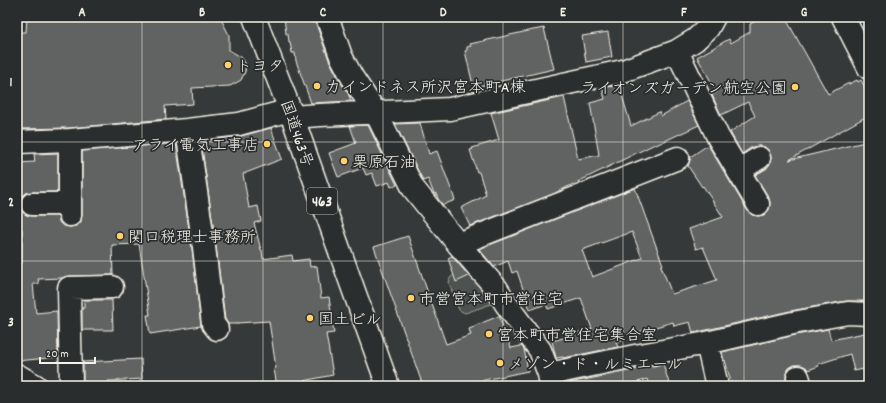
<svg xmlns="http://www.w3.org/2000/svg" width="886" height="403" viewBox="0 0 886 403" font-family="Dekko,'Klee One',sans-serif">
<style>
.green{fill:#4e514f;stroke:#a1a19c}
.building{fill:#616362;stroke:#f4f1e8;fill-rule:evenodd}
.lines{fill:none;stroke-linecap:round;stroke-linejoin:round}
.minor-casing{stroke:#f4f1e8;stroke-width:25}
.highway-casing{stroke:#f4f1e8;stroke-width:25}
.minor{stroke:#2a2d2e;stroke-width:22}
.highway{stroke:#2a2d2e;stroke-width:22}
.grid{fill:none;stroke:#f4f1e8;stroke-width:1;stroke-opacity:0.55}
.poi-dot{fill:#ffd166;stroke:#2a2d2e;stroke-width:1.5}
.labels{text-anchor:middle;stroke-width:3.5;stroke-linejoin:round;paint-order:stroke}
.shield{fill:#2a2d2e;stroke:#b7b6b0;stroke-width:1}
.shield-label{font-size:15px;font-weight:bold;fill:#f4f1e8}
.poi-label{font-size:16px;fill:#f4f1e8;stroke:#2a2d2e;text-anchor:start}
.street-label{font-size:16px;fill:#f4f1e8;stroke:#2a2d2e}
.neatline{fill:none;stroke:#f4f1e8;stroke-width:1.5}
.grid-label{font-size:13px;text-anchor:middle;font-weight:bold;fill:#f4f1e8}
</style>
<rect width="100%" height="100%" fill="#363939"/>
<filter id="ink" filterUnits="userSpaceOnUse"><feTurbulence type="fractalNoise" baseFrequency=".025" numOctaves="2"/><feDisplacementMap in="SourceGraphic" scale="8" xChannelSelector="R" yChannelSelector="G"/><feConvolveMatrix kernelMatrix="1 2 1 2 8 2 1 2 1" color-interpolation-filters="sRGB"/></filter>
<g filter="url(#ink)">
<!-- green -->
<path class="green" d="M463,267H471L494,303L465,313L459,310L449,283L450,278Z"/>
<!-- building -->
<path class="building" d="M27,17H220L229,35V50L241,57L243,59L246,65L245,72L241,80L236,83L230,86L192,88L193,104L165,106L166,119L69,128L17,129V32H26Z
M284,17H315V21L329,60L341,83L348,93L351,101L311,103L296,61L295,53H292L290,42H289L288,34H286Z
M763,17H785L828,94L849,83V84L857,80L858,82L861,80L869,95V115L789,160L869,141V301H846L790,311L693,333L690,322L674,326L673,322L621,337L622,341L616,342L618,347L563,358V357L556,358L552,341L567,337L566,335L592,329L581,298L548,309L546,304L530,310L517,271L512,273L508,261L494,267L479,249L635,188L663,265L661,266L672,294L717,280L703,247L696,249L689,229L723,217L703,186L702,187L688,166L690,160V157L708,145L747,210L752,215L758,216L764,215L769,210L770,203L769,198L755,175L766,169L770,164L771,157L769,151L765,147L759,146L752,147L742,154L730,132L755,116L748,102L721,115L712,95L717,92L697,57L729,39L731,43L750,32V24ZM632,232L642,258L592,277L582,250Z
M544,28L554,69L475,87L474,85H473L465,51L467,50V47L471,46L470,44L528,31Z
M608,32L612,57L586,62L582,36Z
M619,85L631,126L659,112L661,116L687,101L699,125L656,145L655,144L553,194L470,226L461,208L486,195L479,172H477L470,150L473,149L472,148L499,140L491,113L564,97L578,159L599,155L590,103L605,99L602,88Z
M420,123L429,154L437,151L455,200L443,205L438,199L436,193L434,194L428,179L423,181L395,124Z
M368,125L397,185L391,187L389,182L377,186L372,173L366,175L363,168L338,177L329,153L356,143L350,126Z
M271,128L282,159L243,174L249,208L258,206L261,221L254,223L261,250H262L263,259L292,255L293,261L309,259L310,267L317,266L321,298L329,297L334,333L326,334L333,375L298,382V386H277L274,369L276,368L269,321L237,323V324H228L225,319L216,246L201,141L241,136Z
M176,143L192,249L201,326L150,334L147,315H150L139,244L112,245L113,275L69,276L62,278L38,279L39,284H33L36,313L57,311L58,357L17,361V263H22V229H17V163L35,162L34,154L58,153V192H32L26,193L21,198L20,204L21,211L26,215L32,216H58L59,222L63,226L70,227L76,226L81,222L82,215V151Z
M408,236L446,344L471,335L469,329L474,327V326L499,316L511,348L521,346L524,349L528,371L470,383L471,386H423L374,247Z
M452,256L469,276L456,282L448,258Z
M84,300H112L113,330H82V308H84Z
M828,329L831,340L869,332V368L854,371L850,354L818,364L819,366L808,370L806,367L801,365H794L789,368L786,374V381L788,386H732L725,360L724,361L722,352L796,335Z
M141,359L142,379L108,381V386H83V362Z
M663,364L670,386H649L647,379L626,386H570L569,383Z"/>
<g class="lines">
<!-- minor casing -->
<g class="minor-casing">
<path id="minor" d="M327,17L341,56L352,77L376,113L413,188L458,244L497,289L506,304L540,350L549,374L551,386
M843,17L869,68
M677,51L718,137L758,204
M292,117L320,115L450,109L623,71L677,51L695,40L708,28L714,17
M187,130L204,247L213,324L217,329
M70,140V215
M17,142L70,140L187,130L239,124L290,110
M738,171L759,158
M32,204H70
M458,244L678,158
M707,343L717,386
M549,374L635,356L707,343L793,323L848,313L869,314
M17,375L36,386
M798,377L801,386
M71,386L69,288L112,287"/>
</g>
<!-- highway casing -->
<g class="highway-casing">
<path id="highway" d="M254,17L290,110L350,280L388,386"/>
</g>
<!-- minor -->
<use href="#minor" class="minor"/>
<!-- highway -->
<use href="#highway" class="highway"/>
</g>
</g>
<!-- grid -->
<path class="grid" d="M142,17V386M263,17V386M383,17V386M503,17V386M623,17V386M744,17V386M17,142H869M17,261H869"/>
<!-- markers -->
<g class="poi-dot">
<circle cx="228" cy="65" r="4"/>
<circle cx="317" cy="86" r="4"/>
<circle cx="795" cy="87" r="4"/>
<circle cx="267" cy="144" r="4"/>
<circle cx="344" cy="161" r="4"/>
<circle cx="120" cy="236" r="4"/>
<circle cx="411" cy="298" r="4"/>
<circle cx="310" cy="318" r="4"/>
<circle cx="489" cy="334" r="4"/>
<circle cx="500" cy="363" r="4"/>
</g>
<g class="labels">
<!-- shield labels -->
<rect class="shield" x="307" y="188" width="30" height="26" rx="3"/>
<g class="shield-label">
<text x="322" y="206">463</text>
</g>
<!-- poi labels -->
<g class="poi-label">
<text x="236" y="71">トヨタ</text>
<text x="325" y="92">カインドネス所沢宮本町A棟</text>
<text x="787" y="93" text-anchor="end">ライオンズガーデン航空公園</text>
<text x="259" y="150" text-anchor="end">アライ電気工事店</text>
<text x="352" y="167">栗原石油</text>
<text x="128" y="242">関口税理士事務所</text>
<text x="419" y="304">市営宮本町市営住宅</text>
<text x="318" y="324">国土ビル</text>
<text x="497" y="340">宮本町市営住宅集合室</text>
<text x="508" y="369">メゾン・ド・ルミエール</text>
</g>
<!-- street labels -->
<g class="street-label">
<text transform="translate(298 133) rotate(71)" y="6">国道463号</text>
</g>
</g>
<!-- margin -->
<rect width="886" height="403" fill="none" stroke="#2a2d2e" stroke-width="44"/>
<!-- scale -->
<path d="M40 357v6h55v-6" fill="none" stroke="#f4f1e8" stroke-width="2"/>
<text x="46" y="357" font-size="12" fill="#f4f1e8" stroke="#2a2d2e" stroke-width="3" paint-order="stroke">20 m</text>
<rect x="22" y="22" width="842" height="359" class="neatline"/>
<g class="grid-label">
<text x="82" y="16">A</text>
<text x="202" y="16">B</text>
<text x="323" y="16">C</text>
<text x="443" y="16">D</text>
<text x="563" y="16">E</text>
<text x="684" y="16">F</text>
<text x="804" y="16">G</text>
<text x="11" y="86">1</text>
<text x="11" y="206">2</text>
<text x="11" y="326">3</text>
</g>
</svg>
